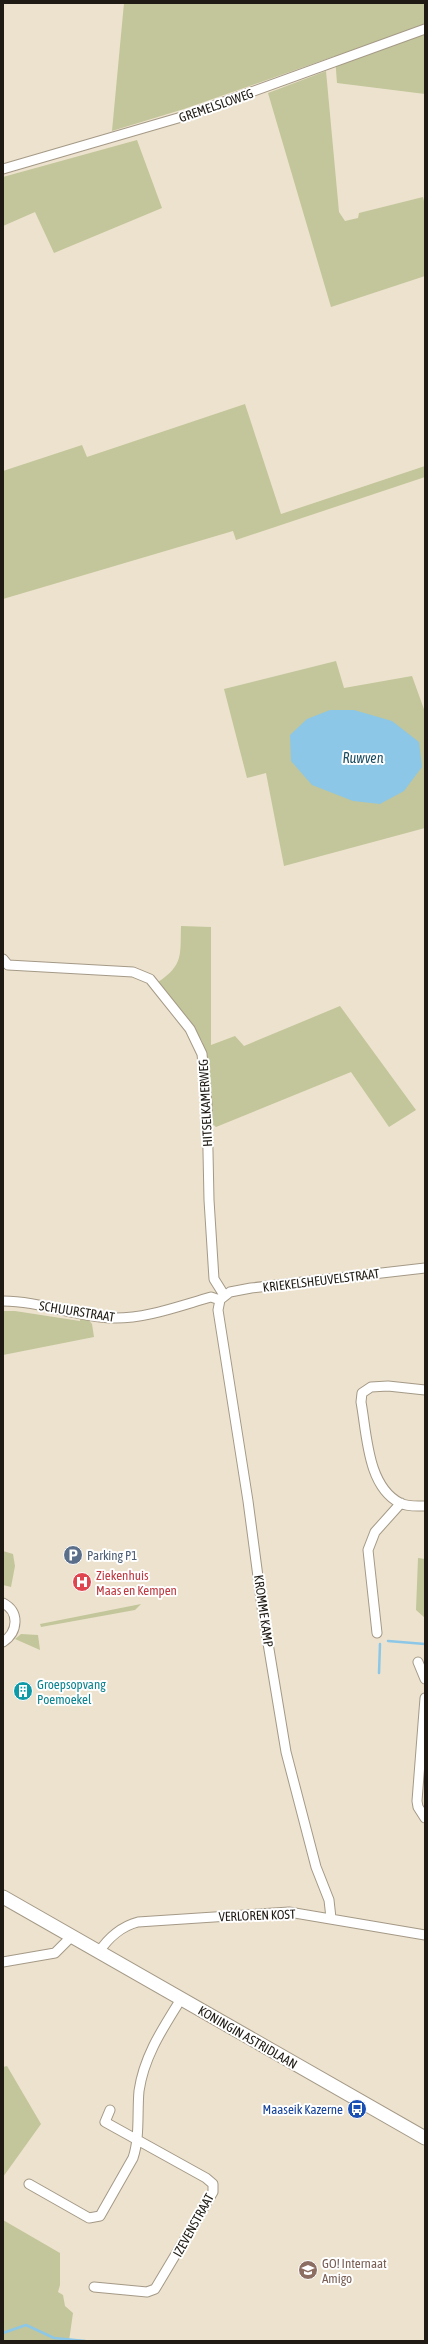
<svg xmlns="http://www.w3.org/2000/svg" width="428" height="2344" viewBox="0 0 428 2344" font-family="'Asap Condensed',sans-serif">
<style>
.green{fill:#c2c69a}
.water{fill:#8cc7e7}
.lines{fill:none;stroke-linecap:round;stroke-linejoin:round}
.stream{stroke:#8cc7e7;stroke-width:2.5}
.minor-casing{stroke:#a49986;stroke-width:11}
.secondary-casing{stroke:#a49986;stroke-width:15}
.minor{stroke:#fff;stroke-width:9}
.secondary{stroke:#fff;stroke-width:13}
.labels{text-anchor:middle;stroke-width:4;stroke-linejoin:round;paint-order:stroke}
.street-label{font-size:13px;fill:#1f1b14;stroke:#fff}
.service-label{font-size:13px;fill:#4e5e75;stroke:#fff;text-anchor:start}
.health-label{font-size:13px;fill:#be3a42;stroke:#fff;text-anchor:start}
.culture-label{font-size:13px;fill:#0d838f;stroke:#fff;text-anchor:start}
.transit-label{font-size:13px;fill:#164399;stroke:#fff;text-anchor:end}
.education-label{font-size:13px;fill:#785e54;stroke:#fff;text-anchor:start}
.water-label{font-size:14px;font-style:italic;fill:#1d4d63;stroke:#fff}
</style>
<rect width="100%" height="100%" fill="#ede2ce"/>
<!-- green -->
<path class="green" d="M124,3H425V94L337,83L335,56L184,109L112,131Z
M326,71L339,212L345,221L358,218L359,213L423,197L425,205V276L331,307L268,93Z
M137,140L162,208L54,253L35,212L3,226V177Z
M245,404L281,514L425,466V477L236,540L233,531L3,599V471L82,445L87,457Z
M336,661L344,688L412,676L425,712V828L284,866L266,773L247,778L224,689Z
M181,926L211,927V1045L235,1036L244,1046L340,1006L416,1110L389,1127L351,1072L216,1127L209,1121L206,1056L202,1041L158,982C184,965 180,954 181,926Z
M3,1311H15L80,1321V1318L88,1319L92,1324L94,1337L3,1355Z
M3,1551L13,1554L15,1566L11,1587L3,1585Z
M418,1558L425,1559V1618L416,1610Z
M141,1604L135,1610L41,1627L40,1624Z
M21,1634L38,1635L40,1650L15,1639Z
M7,2066L41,2124L3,2177V2067Z
M3,2220L60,2253V2285L58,2292L63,2295L65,2306L73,2313L69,2341H3Z"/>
<!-- water -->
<path class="water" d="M330,710H354L392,721L419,742L422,767L404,791L380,804L353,801L312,785L291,761L290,735L307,719Z"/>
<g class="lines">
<!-- stream -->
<path class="stream" d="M388,1641L425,1644
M379,1673L380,1644
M3,2333L26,2325L54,2338L85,2341"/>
<!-- minor casing -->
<g class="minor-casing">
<path id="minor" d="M3,169L185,116L425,29
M3,959L8,965L133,972L150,979L190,1029L202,1054L207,1104L209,1200L214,1279L224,1295
M221,1299L230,1292L251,1288L425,1268
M220,1300L218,1310L248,1501L262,1607L286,1752L316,1867L329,1900L331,1918
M3,1301C40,1301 75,1317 112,1318C145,1319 179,1306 211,1297L220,1300
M425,1390L388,1386L371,1387L362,1393L361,1402C367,1434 367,1486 400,1503C407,1507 418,1506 425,1506
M3,1603C20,1612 18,1632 3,1642
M377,1633L368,1550L375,1532L401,1503
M418,1662L425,1679
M425,1698L417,1801L418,1807L425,1818
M99,1952C108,1938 122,1926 138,1922L289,1912L425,1935
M3,1962L55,1953L72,1936
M29,2184L89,2218L100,2216L133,2158C140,2137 137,2113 139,2091C144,2056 163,2028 181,1999
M94,2287L147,2292L155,2289L213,2192V2184L206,2178L105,2122L110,2110"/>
</g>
<!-- secondary casing -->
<g class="secondary-casing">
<path id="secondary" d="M3,1897L425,2138"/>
</g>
<!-- minor -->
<use href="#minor" class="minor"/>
<!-- secondary -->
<use href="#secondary" class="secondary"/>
</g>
<!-- icons -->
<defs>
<g id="parking-disc" transform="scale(1)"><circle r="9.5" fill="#5c6f8a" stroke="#fff"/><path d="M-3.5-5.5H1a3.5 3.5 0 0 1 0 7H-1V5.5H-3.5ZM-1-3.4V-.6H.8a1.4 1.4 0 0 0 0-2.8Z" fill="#fff"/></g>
<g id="hospital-disc" transform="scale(1)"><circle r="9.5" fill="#e0444e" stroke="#fff"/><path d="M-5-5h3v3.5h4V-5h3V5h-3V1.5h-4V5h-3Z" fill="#fff"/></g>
<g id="building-disc" transform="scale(1)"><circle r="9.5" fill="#0f9aa8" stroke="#fff"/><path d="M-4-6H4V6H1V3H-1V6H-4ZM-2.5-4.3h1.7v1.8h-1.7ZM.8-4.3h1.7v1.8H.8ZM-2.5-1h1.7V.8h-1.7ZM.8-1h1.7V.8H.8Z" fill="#fff"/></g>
<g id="bus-disc" transform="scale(1)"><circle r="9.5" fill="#1a4fb4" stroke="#fff"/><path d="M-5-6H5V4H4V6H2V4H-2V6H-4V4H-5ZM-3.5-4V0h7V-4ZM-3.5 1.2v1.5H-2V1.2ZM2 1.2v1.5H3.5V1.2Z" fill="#fff"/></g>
<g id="school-disc" transform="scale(1)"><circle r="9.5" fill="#8d6e63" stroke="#fff"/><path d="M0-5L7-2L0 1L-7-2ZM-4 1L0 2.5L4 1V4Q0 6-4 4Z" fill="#fff"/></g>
</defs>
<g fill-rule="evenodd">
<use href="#parking-disc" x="73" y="1555"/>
<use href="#hospital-disc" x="82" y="1582"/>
<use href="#building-disc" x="23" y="1691"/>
<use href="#bus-disc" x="357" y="2109"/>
<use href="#school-disc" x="308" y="2270"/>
</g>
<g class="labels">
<!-- street labels -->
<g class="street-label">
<text transform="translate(216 105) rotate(-19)" y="5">GREMELSLOWEG</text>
<text transform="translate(205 1103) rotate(-93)" y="5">HITSELKAMERWEG</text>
<text transform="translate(321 1280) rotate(-7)" y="5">KRIEKELSHEUVELSTRAAT</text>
<text transform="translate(77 1311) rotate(9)" y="5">SCHUURSTRAAT</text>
<text transform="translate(264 1611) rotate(82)" y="5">KROMME KAMP</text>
<text transform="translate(257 1915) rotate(-2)" y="5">VERLOREN KOST</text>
<text transform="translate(248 2037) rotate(30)" y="5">KONINGIN ASTRIDLAAN</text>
<text transform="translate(193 2225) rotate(-61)" y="5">IZEVENSTRAAT</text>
</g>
<!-- service labels -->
<g class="service-label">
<text x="87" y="1560">Parking P1</text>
</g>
<!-- health labels -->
<g class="health-label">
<text x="96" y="1580">Ziekenhuis<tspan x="96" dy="15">Maas en Kempen</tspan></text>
</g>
<!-- culture labels -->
<g class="culture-label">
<text x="37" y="1689">Groepsopvang<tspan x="37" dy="15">Poemoekel</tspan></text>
</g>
<!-- transit labels -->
<g class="transit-label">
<text x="343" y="2114">Maaseik Kazerne</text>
</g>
<!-- education labels -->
<g class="education-label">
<text x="322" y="2268">GO! Internaat<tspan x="322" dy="15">Amigo</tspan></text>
</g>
<!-- water labels -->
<g class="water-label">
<text x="363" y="763">Ruwven</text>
</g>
</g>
<!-- border -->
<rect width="428" height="2344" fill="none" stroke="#1f1b14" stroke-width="8"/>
</svg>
